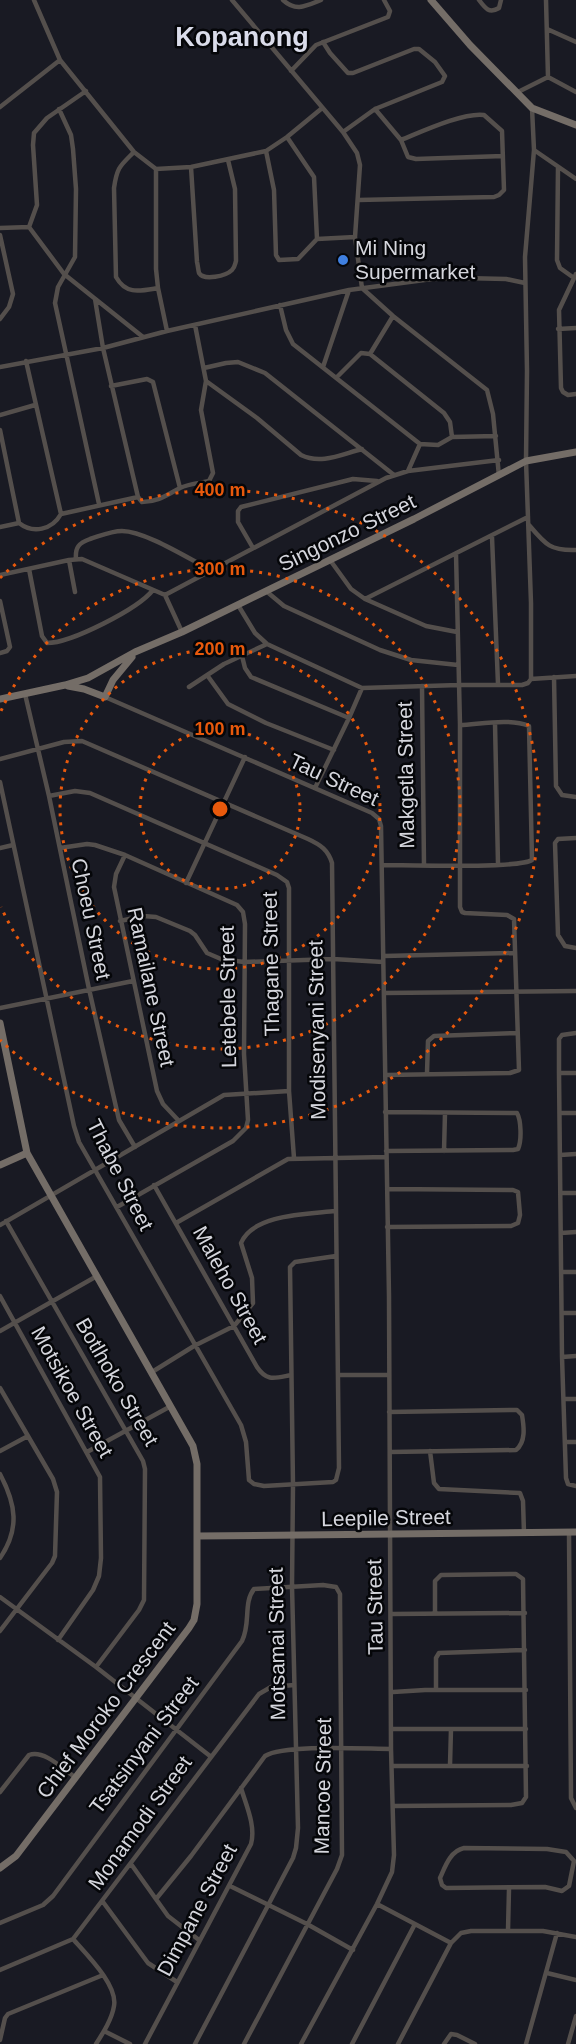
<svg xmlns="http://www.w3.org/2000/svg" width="576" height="2044" viewBox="0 0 576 2044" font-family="Arial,sans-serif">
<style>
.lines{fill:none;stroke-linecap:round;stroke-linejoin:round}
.street{stroke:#544f4c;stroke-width:4.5}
.secondary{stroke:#746d67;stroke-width:7}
.ring{fill:none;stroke:#e8590c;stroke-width:3;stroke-dasharray:3 6}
.shop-dot{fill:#3f7fe0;stroke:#050609;stroke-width:2}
.labels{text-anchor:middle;stroke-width:5;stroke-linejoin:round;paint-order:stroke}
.poi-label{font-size:21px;fill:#d5d6dd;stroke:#050609;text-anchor:start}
.street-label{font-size:21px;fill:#d5d6dd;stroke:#050609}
.district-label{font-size:27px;font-weight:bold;fill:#dadcea;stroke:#050609}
.centre{fill:#e8590c;stroke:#050609;stroke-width:3}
.ring-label{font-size:18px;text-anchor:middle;font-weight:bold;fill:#e8590c;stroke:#050609;stroke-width:5;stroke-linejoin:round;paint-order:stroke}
</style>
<rect width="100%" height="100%" fill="#191a23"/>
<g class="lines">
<!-- street -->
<path class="street" d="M34,0L60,60L134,152L156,169L191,167L266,151L287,137L321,109
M232,0L343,132L357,153L360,165L355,237L362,288L393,316L487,390L493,414L499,476
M283,0C296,12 306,6 321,0
M479,0C485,8 489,14 499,8L501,0
M546,0L548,77
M547,29L576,42
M323,42L330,53L348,73H353L414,49H419L435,62L445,76L442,82L375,109L343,132
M291,71L316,45L388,17L390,11L384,0
M548,77L576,92
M516,93L548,77
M0,107L60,60
M59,109L71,135L73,149L76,189L75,257L58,287L55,303L99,504
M375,109L401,140L408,157L416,159L503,156
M534,150L576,179
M266,151L274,190L276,255L279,260L298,259L317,239L314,177L287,137
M134,152C120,166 117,167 114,188L116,277C126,295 140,291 158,288
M191,167L197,262C198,266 198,269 199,273C204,281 226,276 232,270C235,267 235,264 236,261L235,189L228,160
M558,167L557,260L560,268L574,278
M156,169V269L158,288L167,331
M358,200L494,197L499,195L504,190L502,131L484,115C464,112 421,132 401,140
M29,227L37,205L33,145L34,133L47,118L86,91
M29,227L64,274L143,337
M0,228L29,227
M0,235L13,294L9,307L0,319
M317,239L355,237
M576,274L559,310L561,388L563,392L568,395L576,394
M95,299L103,348L138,497
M280,305L286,330L293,344L420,444L438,445L452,437L496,436
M195,325L206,381L257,418L301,455C321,465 342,454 362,449
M558,329L576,328
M370,354L393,316
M26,361L61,514
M0,367L103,348L167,331L349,290L432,279L463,278L506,279L525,283
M323,367L349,290
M204,368L226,363L238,362L265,373L394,475
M336,378L361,353L370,354L444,413L450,422L452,437
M111,386L147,379L153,382L180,488
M0,415L35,405
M0,430L19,523
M408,471L420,444
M529,525C545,544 550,551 576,550
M0,527L19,523C33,534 52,530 61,514L138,497L142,502C158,502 167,495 180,488C188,484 200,483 209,481L213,473L201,410L206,381
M492,537L498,684
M253,548L238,522V511L241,507L353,479L377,481
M76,559C75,547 79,543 90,539C100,536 111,531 122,531C145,531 189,559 211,570
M69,560L75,592
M330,560L351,589L365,599L426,626L457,632
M29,569L42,636L47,643C71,643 138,609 153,590
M0,575L69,560L82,559L165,595L182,632
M266,591L284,606L380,650L411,660L458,665
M165,595L386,478L408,471L499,460
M365,599L528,517
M0,601L10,647L7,651L0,653
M238,605L255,633L267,644L362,688L459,685H522L528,683L531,679V603L526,461L527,371L525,257L534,150L532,108
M242,656L245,668L251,677L349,718
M207,675L228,704L266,723L334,750
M554,677L556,786L562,795L576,797
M531,679L576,676
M422,686L424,865
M189,687L224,664L267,644
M25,694L49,796L89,989L119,1120L135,1147
M105,697L372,813L379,819L381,826L389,1296L391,1749L394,1855L392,1872L377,1904L301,2044
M495,723L498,864
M0,759L64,742L82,741L308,839C321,845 328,850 332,863L339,1468L336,1480L333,1482L264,1486L254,1484L249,1480L246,1442L241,1425L79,1142L74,1126L0,782
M315,788L349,718L362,688
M49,796L75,791L90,793L277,875L287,882L289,888V1091L294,1158
M576,838L558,839L555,843L558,935L565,946L576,948
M0,848L13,845
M60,848L87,844L95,845L125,855L237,905L243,912L245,924L244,1054L248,1120L246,1128L233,1141L117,1207
M125,855L116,874L114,887L157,1091L163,1104L179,1121
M382,865C406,865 518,869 532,860L529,726C510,718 481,724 460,725
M186,883L245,757
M120,921L143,916L156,917L190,931L195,935L207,953L221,959L244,962L333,959L383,962
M384,956L515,953
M384,993L576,991
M0,1008L133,981
M576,1033L562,1035L559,1039V1073L562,1357L566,1478L568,1484L576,1486
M427,1073L428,1041L434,1036L517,1033
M559,1073H576
M386,1075L510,1073L519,1070L514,919L507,915L465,913L462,912L460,907V725L456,554
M385,1112L517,1113C521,1120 522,1140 518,1149L513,1150L386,1151
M560,1113H576
M444,1151L445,1113
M560,1155L576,1154
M154,1185L257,1367C267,1382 275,1378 291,1375
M387,1189L513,1190L518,1192L520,1215L518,1223L511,1226L387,1227
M561,1193H576
M6,1221L143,1461L145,1469L144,1600L139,1610L96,1667
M176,1223L288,1159L386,1157
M0,1225L224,1095L289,1091
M561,1233L576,1232
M562,1272H576
M0,1296L100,1477L101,1558L99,1576L93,1590L58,1640
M562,1313H576
M0,1331L97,1276
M562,1357L576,1356
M152,1372L194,1346L234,1326L253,1303L252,1278L241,1243C253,1214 308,1214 335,1211
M339,1375H389
M0,1388L53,1479L57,1492L55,1556L52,1563L0,1631
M564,1399H576
M389,1412L512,1410H517L522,1415C524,1427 526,1442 516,1450L390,1452
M565,1442H576
M0,1451L28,1436
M430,1451L434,1483L439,1489L520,1493L523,1501L524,1533
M87,1452L171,1406
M0,1474C16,1504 20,1529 0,1558
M569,1532L571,1798L576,1808
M0,1597L96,1667L210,1756
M392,1614L525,1613
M436,1690V1658L439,1653L525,1650
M393,1692L425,1690H526
M392,1729H526
M450,1765L451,1729
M392,1766H527
M0,1792L29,1755C44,1749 64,1770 76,1778
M393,1806L511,1805L522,1803L526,1797L523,1579L516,1574L441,1575L435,1581V1613
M464,1848L547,1849L566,1852L574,1861L569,1886L562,1891L545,1887L446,1888L442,1885L440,1878C445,1867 450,1851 464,1848Z
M131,1864L168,1916L199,1940
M230,1886L307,1924L353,1950
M156,1899L191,1856L265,1756C285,1744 365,1749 391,1749
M103,1902L148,1963L177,1982
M377,1904L451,1943
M0,1923L43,1905L53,1896L242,1641C251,1623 243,1603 254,1589L323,1585L336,1587L340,1594V1600L342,1855L337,1869L244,2044
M508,1930L509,1889
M73,1939C86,1954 118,1985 114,2006C112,2019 103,2033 96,2044
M0,1970L73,1939L259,1694L271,1687L294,1685
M547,1973L576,1980
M104,2031L130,2044
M0,2040L5,2018L8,2014L103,1975
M145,2044L251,1844C256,1826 246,1805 241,1788
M195,2044L293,1858L296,1848L298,1828L292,1586L293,1485L290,1267L295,1262L336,1256
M352,2044L415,1924
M398,2044L451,1943L461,1933L471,1931H543L576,1937
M444,2044L451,2034L457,2035L475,2044
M526,2044L557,1933
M568,2044L576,2016"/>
<!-- secondary -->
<path class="secondary" d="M431,0L470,45L532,108L576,125
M68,686L84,689L105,697L113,680L132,657
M0,699L65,685L88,678L135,652L182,632L414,519L526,461L576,452
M0,1023L27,1153L193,1446L197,1464V1604L194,1620L189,1628L16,1856L0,1868
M0,1165L27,1153
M197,1536L576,1532"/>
</g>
<!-- distance rings -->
<g class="ring">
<circle cx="220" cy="809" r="80"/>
<circle cx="220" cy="809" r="160"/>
<path d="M1 711A240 240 0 1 1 1 907"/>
<path d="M0 578A319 319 0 1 1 0 1040"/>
</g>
<!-- markers -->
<circle class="shop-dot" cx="343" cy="260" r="6"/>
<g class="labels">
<!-- poi labels -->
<g class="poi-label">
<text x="355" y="255">Mi Ning<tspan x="355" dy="24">Supermarket</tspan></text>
</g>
<!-- street labels -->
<g class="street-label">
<text transform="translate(347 533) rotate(-26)" y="7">Singonzo Street</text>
<text transform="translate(406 775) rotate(-91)" y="7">Makgetla Street</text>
<text transform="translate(334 780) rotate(25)" y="7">Tau Street</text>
<text transform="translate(91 919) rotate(78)" y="7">Choeu Street</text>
<text transform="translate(271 964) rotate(-91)" y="7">Thagane Street</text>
<text transform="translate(151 987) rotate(78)" y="7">Ramailane Street</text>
<text transform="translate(228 997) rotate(-91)" y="7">Letebele Street</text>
<text transform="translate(317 1030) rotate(-91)" y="7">Modisenyani Street</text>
<text transform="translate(120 1175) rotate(63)" y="7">Thabe Street</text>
<text transform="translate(230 1285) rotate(61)" y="7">Maleho Street</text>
<text transform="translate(117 1382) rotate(60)" y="7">Botlhoko Street</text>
<text transform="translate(72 1392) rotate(61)" y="7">Motsikoe Street</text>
<text transform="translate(386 1518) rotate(-1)" y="7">Leepile Street</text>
<text transform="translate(375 1607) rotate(-91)" y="7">Tau Street</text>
<text transform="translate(277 1644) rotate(-91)" y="7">Motsamai Street</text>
<text transform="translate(106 1710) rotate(-53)" y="7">Chief Moroko Crescent</text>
<text transform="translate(144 1745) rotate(-53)" y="7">Tsatsinyani Street</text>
<text transform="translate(323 1786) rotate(-89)" y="7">Mancoe Street</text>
<text transform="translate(140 1823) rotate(-54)" y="7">Monamodi Street</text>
<text transform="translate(197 1910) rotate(-62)" y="7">Dimpane Street</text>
</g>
<!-- district labels -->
<g class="district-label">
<text x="242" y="46">Kopanong</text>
</g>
</g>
<circle cx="220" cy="809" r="9" class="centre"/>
<g class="ring-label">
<text x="220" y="496">400 m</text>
<text x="220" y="575">300 m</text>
<text x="220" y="655">200 m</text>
<text x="220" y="735">100 m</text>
</g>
</svg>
